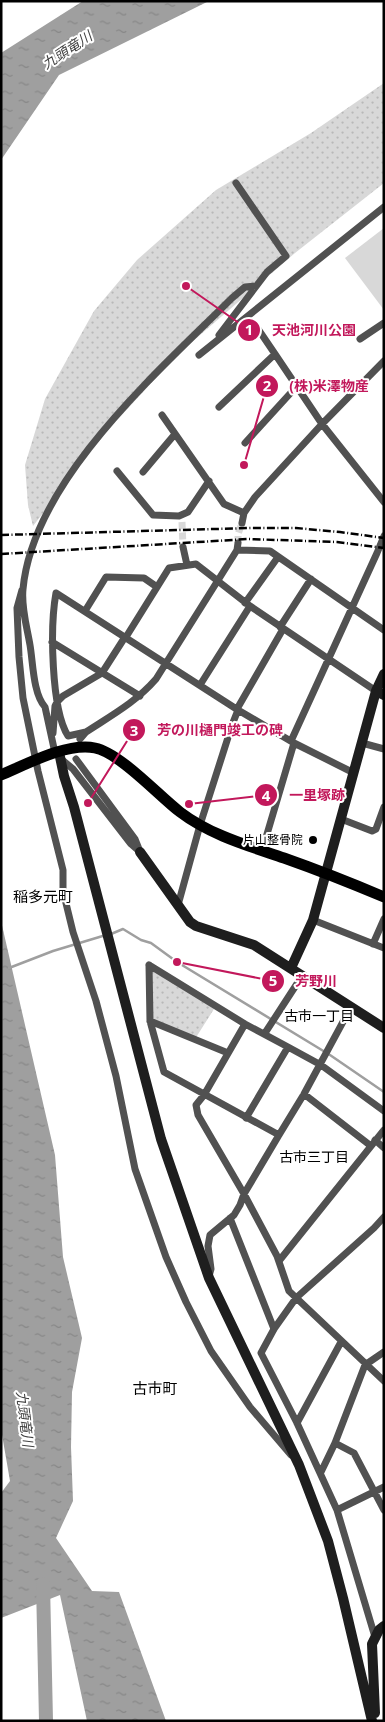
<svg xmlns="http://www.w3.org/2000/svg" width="385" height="1722" viewBox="0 0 385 1722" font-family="'Open Sans','Noto Sans JP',sans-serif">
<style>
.grass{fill:url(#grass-dots)}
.pitch{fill:#d8d8d8}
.water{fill:url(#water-ripples)}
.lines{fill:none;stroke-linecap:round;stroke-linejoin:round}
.stream{stroke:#9f9f9f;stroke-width:2.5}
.river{stroke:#9f9f9f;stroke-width:14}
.street-tunnel{stroke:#d9d9d9;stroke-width:7;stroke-dasharray:7 3.5;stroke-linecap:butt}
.street{stroke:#515151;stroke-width:7}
.secondary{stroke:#1e1e1e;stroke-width:10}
.primary{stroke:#000;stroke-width:11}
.rail{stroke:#000;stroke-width:2.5;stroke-dasharray:8 2.5 1 2.5;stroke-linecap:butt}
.poi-dot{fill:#000;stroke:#fff;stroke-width:2}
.labels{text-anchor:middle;stroke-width:4;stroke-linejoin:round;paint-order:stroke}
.poi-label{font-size:12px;fill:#000;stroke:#fff;text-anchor:end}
.water-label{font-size:14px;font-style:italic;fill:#404040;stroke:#fff}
.neighbourhood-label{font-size:14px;fill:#000;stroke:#fff}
.quarter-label{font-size:15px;fill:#000;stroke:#fff}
.leader{fill:none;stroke:#c2185b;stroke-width:2}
.callout-dot{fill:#c2185b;stroke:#fff;stroke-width:2}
.mark-label{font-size:15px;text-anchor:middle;font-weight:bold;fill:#fff}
.callout-label{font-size:14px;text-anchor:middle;font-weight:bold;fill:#c2185b;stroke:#fff;stroke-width:4;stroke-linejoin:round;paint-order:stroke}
</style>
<defs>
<pattern id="grass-dots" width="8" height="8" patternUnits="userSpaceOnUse" patternTransform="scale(1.25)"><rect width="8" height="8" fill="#d8d8d8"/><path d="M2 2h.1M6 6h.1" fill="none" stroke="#b8b8b8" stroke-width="1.8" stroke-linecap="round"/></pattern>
<pattern id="water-ripples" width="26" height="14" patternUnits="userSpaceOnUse" patternTransform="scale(1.25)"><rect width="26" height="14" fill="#9f9f9f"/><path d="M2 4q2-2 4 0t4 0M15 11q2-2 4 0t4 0" fill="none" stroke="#878787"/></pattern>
</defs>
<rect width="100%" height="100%" fill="#fff"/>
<!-- grass -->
<path class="grass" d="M384,83V183L295,253L178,354L108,430L33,526L28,505L25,465L45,399L94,311L137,260L216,190L311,133Z
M150,966L214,1009L195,1039L150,1021Z"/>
<!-- pitch -->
<path class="pitch" d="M384,228V310L345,258Z"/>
<!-- water -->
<path class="water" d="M83,1H209L59,75L1,160V53Z
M1,921L55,1155L63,1257L82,1338L72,1392L71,1447L73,1501L56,1538L92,1591L119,1592L166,1721H87L60,1595L1,1618V1493L10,1481L1,1429Z"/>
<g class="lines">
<!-- stream -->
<path class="stream" d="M111,934L123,929L141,940L151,943L177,962L330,1055L384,1092
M9,968L53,951L106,935"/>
<!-- river -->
<path class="river" d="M43,1584L46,1721"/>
<!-- street-tunnel -->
<path class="street-tunnel" d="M182,522L183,547
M238,543V534L242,523"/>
<!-- street -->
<path class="street" d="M256,326L275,354
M219,335L267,272L286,256L236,183
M360,339L384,323
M199,355L384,207
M219,407L275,354L322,424L384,502
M162,415L224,504L244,513L242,523
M245,443L297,386
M117,471L153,515L179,516L188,512L209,481
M143,472L175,434
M244,513L255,497L322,424L384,361
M183,547L187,565
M237,550L270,551L384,630
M22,590L17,608L19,657L23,698L38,771L63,870V891L73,932L96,1001L116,1076L135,1169L166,1257L186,1302L211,1351L250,1407L291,1455
M245,603L278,557
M85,611L106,577L144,578L157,587
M280,627L311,579
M126,637L169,568L196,564L250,606L376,691
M52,642L140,696
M200,685L250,606
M237,709L283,629
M86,732L68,736C51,709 50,626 56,593L238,710L294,743L354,773
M53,733L55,706L57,702L63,696L102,673L125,637
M80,739L86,732C112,715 136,702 156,679L237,550L238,543
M291,741L377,553L384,536
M362,743L384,749
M55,753L45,707C33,694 33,662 30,645C27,627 21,607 23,589C33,480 159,371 232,298L245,287L256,286
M61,759L73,769L131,844L140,852
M76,759L135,839L139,849
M341,819L372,831L376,829L384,807
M262,851L294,743
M178,905L200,825L232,725L238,710
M313,920L384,948
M373,944L384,919
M149,965L245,1024L288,1047L246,1118
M149,965L150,1021L164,1072L279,1135
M150,1021L228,1053
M245,1024L204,1095L196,1105L198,1115L244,1194L277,1256L289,1291L384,1381
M265,1033L302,976
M288,1047L321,1065L384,1111
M304,1094L371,1146
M375,1140L384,1148
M230,1218L274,1329
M279,1261L384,1130
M209,1276L211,1269L208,1246L210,1235L234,1215L240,1205L244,1194L279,1135L304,1094L351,1007
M297,1423L341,1342
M335,1443L354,1453L384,1510
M321,1472L335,1443L365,1365L384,1352
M337,1510L384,1487
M375,1637L337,1510L297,1423L261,1353L274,1329L296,1298L374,1228L384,1217"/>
<!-- secondary -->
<path class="secondary" d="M384,674L376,691L384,695
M59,752L64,776L74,807L161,1139L209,1278L299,1465L328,1541L343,1598L372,1721
M140,852L190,922L196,926L254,945L384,1028
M291,968L313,920L376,691
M375,1713L372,1644L379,1630L384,1626"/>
<!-- primary -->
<path class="primary" d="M1,775C27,764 68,742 95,748C120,753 159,796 180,812C210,835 249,846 284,858C318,870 351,883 384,897"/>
<!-- rail -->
<path class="rail" d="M1,535L251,528H296L340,532L384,538
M1,554L248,539L337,542L384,548"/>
</g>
<!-- markers -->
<circle class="poi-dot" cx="313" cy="840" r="5"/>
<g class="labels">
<!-- poi labels -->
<g class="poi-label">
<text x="303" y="844">片山整骨院</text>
</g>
<!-- water labels -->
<g class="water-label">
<text transform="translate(67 50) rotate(-33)" y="5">九頭竜川</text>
<text transform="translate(25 1419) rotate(83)" y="5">九頭竜川</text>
</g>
<!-- neighbourhood labels -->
<g class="neighbourhood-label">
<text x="319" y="1021">古市一丁目</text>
<text x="314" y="1162">古市三丁目</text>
</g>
<!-- quarter labels -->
<g class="quarter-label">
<text x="43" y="902">稲多元町</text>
<text x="155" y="1394">古市町</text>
</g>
</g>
<!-- callouts -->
<path class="leader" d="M186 286L249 330M244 465L267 386M88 803L134 730M189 804L266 795M177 962L273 981"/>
<g class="callout-dot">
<circle cx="186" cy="286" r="5"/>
<circle cx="244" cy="465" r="5"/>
<circle cx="88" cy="803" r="5"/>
<circle cx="189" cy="804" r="5"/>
<circle cx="177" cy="962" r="5"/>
<circle cx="249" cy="330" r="12"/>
<circle cx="267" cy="386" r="12"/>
<circle cx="134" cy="730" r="12"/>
<circle cx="266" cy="795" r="12"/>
<circle cx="273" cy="981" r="12"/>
</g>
<g class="mark-label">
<text x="249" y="335">1</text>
<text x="267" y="391">2</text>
<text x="134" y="736">3</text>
<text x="266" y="801">4</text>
<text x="273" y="986">5</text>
</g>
<g class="callout-label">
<text x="314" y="335">天池河川公園</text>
<text x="329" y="391">(株)米澤物産</text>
<text x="220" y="735">芳の川樋門竣工の碑</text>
<text x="317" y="800">一里塚跡</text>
<text x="316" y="986">芳野川</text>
</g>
<!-- border -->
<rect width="385" height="1722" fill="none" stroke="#000000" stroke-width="5"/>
</svg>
